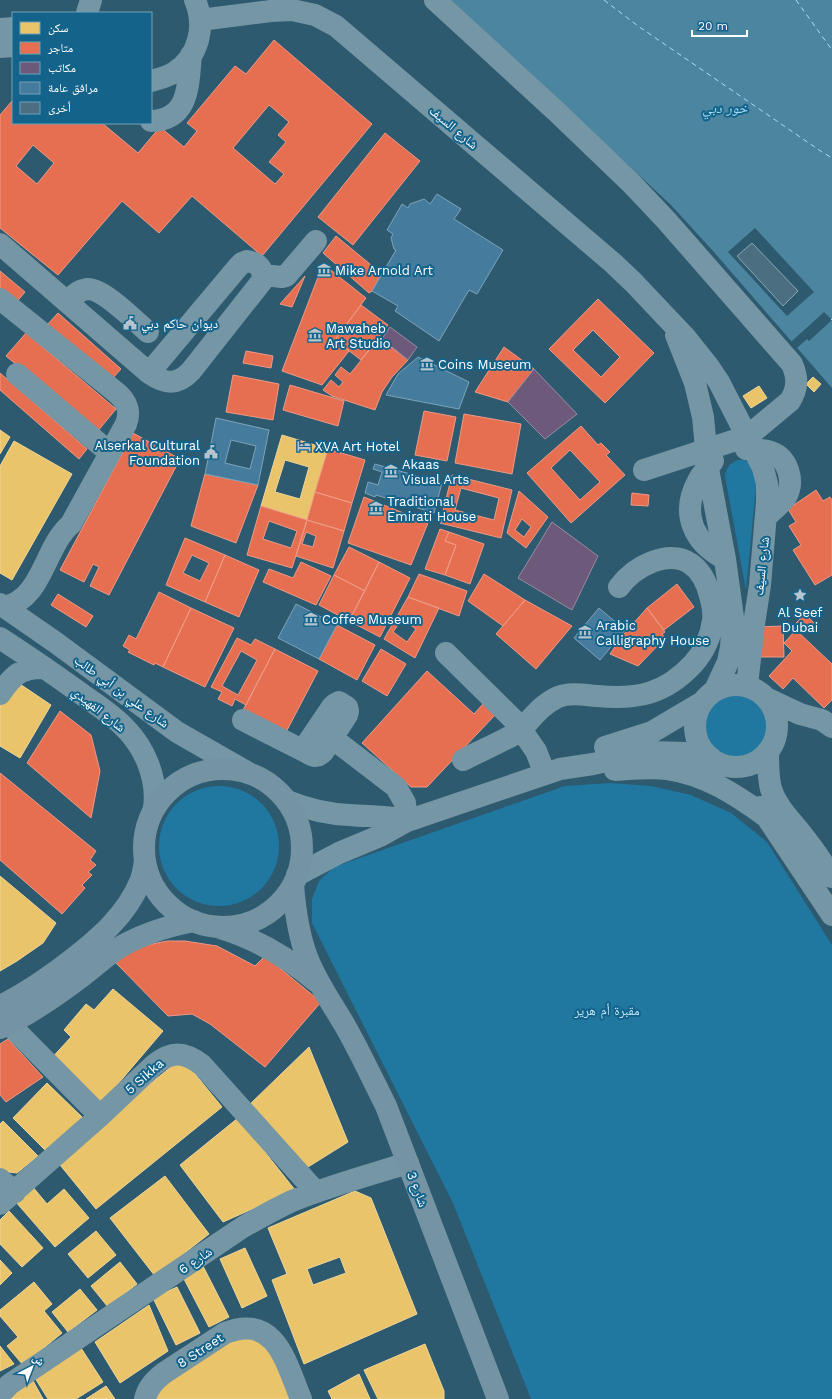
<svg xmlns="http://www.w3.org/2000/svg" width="832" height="1399" viewBox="0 0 832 1399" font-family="'Work Sans','Noto Naskh Arabic',sans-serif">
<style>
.green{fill:#2077a0}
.water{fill:#4c85a0}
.pier{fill:#2e5a70}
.homes{fill:#e9c46a;stroke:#f0d697;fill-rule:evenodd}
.shops{fill:#e76f51;stroke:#ee9a85;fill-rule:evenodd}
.offices{fill:#6d597a;stroke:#998ba2}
.public{fill:#457b9d;stroke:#7da3ba;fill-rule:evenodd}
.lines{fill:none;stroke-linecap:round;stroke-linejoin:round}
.ferry{stroke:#a6dff8;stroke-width:1;stroke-dasharray:5 4;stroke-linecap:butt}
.building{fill:#4b6e80;stroke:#89a5b3}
.minor{stroke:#7596a4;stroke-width:22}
.major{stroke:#7494a3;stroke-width:22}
.labels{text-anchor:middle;stroke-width:4;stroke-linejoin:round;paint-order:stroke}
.street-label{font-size:13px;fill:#fff;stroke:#13638b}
.poi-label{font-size:13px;fill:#fff;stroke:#13638b;text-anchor:start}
.park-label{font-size:13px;fill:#c1eafc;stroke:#13638b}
.water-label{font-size:14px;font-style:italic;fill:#a6dff8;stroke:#13638b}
</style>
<rect width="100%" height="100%" fill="#2e5a70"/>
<!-- green -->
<path class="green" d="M738,460H744L749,462L757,476L746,590L725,476C726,468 730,463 738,460Z
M702 725a35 35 0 1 1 70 0a35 35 0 1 1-70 0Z
M610,783L651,786L691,795L731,813L767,842L832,945V1399H531L453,1203L312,923V899L319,881L334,867L565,786Z
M159 846a60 60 0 1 1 120 0a60 60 0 1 1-120 0Z"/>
<!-- water -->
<path class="water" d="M451,0H832V388L713,251L671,205Z"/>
<!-- pier -->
<path class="pier" d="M755,228L814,292L787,316L728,252Z
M824,312L832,320L809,341L807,339L797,348L791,342Z"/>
<!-- homes -->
<path class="homes" d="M813,377L821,384L814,392L806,384Z
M759,386L767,398L751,408L743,396Z
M0,430L10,437L0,454Z
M282,435L328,449L307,520L261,506ZM285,460L309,467L300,499L275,492Z
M14,441L72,474L12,580L0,573V466Z
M14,680L51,705L20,758L0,746V700Z
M0,876L56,923L43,943L17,961L0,971Z
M113,989L163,1031L100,1105L49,1061L71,1037L64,1030L86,1004L94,1010Z
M309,1047L348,1142L300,1172L247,1107Z
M182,1058L222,1107L96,1209L56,1160Z
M47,1083L82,1117L47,1152L13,1118Z
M238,1118L295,1190L223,1222L180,1165Z
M3,1121L38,1156L17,1173L0,1171V1124Z
M165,1176L209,1234L155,1276L110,1218Z
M32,1186L47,1204L64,1189L89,1218L55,1247L15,1201Z
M355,1191L371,1198L417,1314L304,1364L272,1280L287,1274L268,1228ZM340,1257L346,1273L313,1285L307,1269Z
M9,1211L43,1248L22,1267L0,1244V1220Z
M96,1231L116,1255L88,1278L68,1254Z
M245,1248L267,1296L242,1308L220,1259Z
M0,1260L12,1273L0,1285Z
M120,1262L137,1284L108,1307L91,1286Z
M203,1266L229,1317L209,1327L183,1277Z
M34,1282L52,1304L44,1311L62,1333L23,1365L7,1346L18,1337L0,1316V1310Z
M177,1287L200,1333L176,1345L153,1298Z
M80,1289L97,1310L68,1332L52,1312Z
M149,1305L168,1351L120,1383L95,1342Z
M244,1330L267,1337L298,1399H152L154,1391Z
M425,1344L444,1391V1399H378L364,1370Z
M0,1346L14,1364L0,1371Z
M81,1348L103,1382L76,1399H48L35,1378Z
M359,1374L370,1399H332L328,1391Z
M32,1379L43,1399H9Z
M106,1386L115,1399H86Z"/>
<!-- shops -->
<path class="shops" d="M274,40L372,124L262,256L192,196L159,233L122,201L58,275L0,228V115L12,101L13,103V123H102L138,153L160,127L184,147L197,131L187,123L235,66L246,74ZM269,105L289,122L278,135L286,142L269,162L284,174L275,184L233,148ZM33,145L54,163L37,184L16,166Z
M385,133L420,161L353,245L318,217Z
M336,236L382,274L372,291L369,293L323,253Z
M323,264L366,298L335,340L349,351L322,385L282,371Z
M0,271L25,292L14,305L0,293Z
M305,276L292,307L280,304Z
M598,299L654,353L605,403L549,349ZM593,330L620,357L601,377L573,350Z
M361,305L388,325L361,360L335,340Z
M58,313L121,369L111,380L47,325Z
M26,333L116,409L97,432L6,356Z
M379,338L408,360L392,377L382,392L375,410L332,396L323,390L331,380L339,387L343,382L335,375L341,367L350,374Z
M504,347L534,369L508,402L475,392Z
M246,351L273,356L271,368L243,363Z
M0,373L87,449L79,459L0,390Z
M233,375L279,384L273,420L226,412Z
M290,385L344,401L338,426L283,410Z
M424,411L456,417L447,461L415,455Z
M464,414L521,424L512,474L455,463Z
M581,426L598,445L601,443L610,452L606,455L625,475L571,523L527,473ZM570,450L600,482L580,500L551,468Z
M133,433L180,459L109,595L90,586L99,567L93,564L84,582L60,570Z
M328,449L365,460L352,503L315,492Z
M205,474L258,485L236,543L191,526Z
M452,475L512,490L501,538L440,523ZM461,488L499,498L494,520L455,510Z
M816,490L823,501L830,497L832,500V575L815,585L793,550L801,545L789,526L796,522L788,509Z
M519,491L548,517L526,548L507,533ZM522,519L531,527L524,537L515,530Z
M315,492L352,503L344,531L307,520Z
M632,493L649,495L648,506L631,505Z
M364,497L428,523L411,565L348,543Z
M261,506L307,520L292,568L247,555ZM269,521L297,531L291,548L263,539Z
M307,520L344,531L333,568L296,556ZM306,532L316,536L313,547L302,544Z
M440,529L449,532L445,541L456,545L445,575L425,569Z
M449,532L484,544L470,584L445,575L456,545L445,541Z
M185,538L225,555L205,602L166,585ZM192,555L209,563L200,581L183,573Z
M349,547L379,562L365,591L334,575Z
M225,555L259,570L239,617L205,602Z
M301,562L331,576L316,605L263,582L269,569L293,578Z
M379,562L410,578L380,637L349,621Z
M419,574L467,591L459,616L408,597Z
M484,574L525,600L503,626L468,601Z
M334,575L365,591L349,621L319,605Z
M677,584L694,607L664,630L647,608Z
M159,592L191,608L163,667L155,663L154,665L128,652L130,650L123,646L129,635L136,639Z
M58,594L93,616L86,627L51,605Z
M408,597L439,608L415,658L384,639ZM402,619L416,629L407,642L393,632Z
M525,600L572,626L536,669L496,634Z
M191,608L234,628L205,687L163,667Z
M647,608L665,632L662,634L665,638L638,666L610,654L623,635Z
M805,614L815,624L806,633L796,623Z
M337,625L375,645L357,680L319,659Z
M783,626L784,657H759L757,627Z
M796,630L832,664V700L824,708L793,678L783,689L769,676L792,651L784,643Z
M237,638L251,645L255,639L275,649L246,705L235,699L232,706L218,699L222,692L211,687ZM241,651L257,660L238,695L222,686Z
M275,649L318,671L285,734L242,712Z
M381,649L406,664L387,696L362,681Z
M427,671L474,714L483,704L495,715L427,787H411L362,743Z
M60,711L91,735L100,771L91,818L27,763Z
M0,773L96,851L90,860L96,865L88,872L92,875L82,885L85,888L62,914L0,860Z
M167,941H185L217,946L255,966L265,956L321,1002L265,1067L210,1024L192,1014L168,1016L115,962L138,947Z
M8,1039L43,1077L6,1102L0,1095V1044Z"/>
<!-- offices -->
<path class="offices" d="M390,327L417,347L408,360L382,339Z
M534,369L577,414L545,439L508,402Z
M552,522L598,556L572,610L518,578Z"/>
<!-- public -->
<path class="public" d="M437,194L461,209L454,219L503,250L477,294L469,290L439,341L395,311L398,306L372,291L396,250L394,249L391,238L393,234L387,230L402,204L408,208L410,204L424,199L430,204Z
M418,357L469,382L459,409L386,395L398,374Z
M216,418L269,430L258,485L205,474ZM231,440L256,446L250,469L225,463Z
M375,464L442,483L434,513L376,495L375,497L365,493L368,482L378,485L382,472L373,469Z
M296,604L337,625L319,659L278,638Z
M599,608L625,630L600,660L574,638Z"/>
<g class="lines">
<!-- ferry -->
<path class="ferry" d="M604,0L638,26L822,152L832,158
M796,0L832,50
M831,320L832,319"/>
</g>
<!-- building -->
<path class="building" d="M752,243L798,291L783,306L737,256Z"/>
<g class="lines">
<!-- minor -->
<path class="minor" d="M435,0L558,113L631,183L666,220L792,364C798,378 798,388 790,401L748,436L644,470
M87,13L91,0
M200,20L271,11L292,10L315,15L336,26L613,263L634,283L686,338L709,367L719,382L763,468L767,484V502L760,585L754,624L747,685
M0,29L13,28
M0,47L13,46
M151,81C159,79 167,77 175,72C199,56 206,26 195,0
M151,121C190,120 188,84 191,55
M0,244L149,373
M247,261C259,263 264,269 262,281L191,371C177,386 165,384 149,373L238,267L242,263Z
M263,275L282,277L286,276L316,241
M0,299L117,393C127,402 131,411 126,424L71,524C44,547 43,598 5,607
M68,302C73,295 79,290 88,289C104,289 135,321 148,332
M676,335L695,383L703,417L708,469L725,559L733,617L731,647L728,662L715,690
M17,374L110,453
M746,449C754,450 763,449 771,452C788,458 795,481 786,497C781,504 772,511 766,517
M713,461C708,468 701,474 698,481C680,514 694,543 725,559
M0,604L55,642L177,732L247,772
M0,638C26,655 51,672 76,690C92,702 111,713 125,728C145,748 158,779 154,808
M446,653L516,722L536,751L545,774
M695 726a41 41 0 1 1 82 0a41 41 0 1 1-82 0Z
M0,694C13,675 21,667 45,668
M768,699L800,714L822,720L832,727
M339,702L347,707L348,711L347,715L323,752C318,757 314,757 308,753L307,744L332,707L335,704Z
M243,720L308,753
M332,738L396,787L405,803L407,821
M605,747L652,732L701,703
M768,752C768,764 768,777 771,789C777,808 792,821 804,837C814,849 823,863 832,877
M463,760C482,750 502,742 520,731C523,729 526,725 528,722C537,712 545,703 558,697C571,692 584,695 597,696C637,700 665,694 693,664C704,652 711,636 713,620C714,613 712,603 710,596C703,567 684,550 652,562C639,567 628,575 619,587
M615,770C632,769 650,767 667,769C705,774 738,796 768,818
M287,801C307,809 327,814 349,815C370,817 387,815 407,821
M760,807L832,915
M297,875L339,853L382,835L407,821L560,769L593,764L637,754L652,752L687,753L711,758
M9,1024L100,1116
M0,1179L15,1192
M0,1204L100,1116L154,1065C171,1051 184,1051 202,1065L316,1192
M0,1394L10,1384L243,1227C259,1218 275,1209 292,1201C329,1186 369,1175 408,1163
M145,1399C148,1387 155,1380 164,1373L225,1333C276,1313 286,1363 301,1399"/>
<!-- major -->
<path class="major" d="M144 848a79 79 0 1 1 158 0a79 79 0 1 1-158 0Z
M293,885C295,910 298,934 307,957C316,981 331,1002 344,1024C359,1050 372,1078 386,1106L498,1399
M220,928C257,939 288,958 317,982
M0,1006C25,994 48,978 70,961C98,939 126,916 140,882C143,875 144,868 145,861
M0,1028C31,1014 59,994 85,974C97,965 109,953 122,946C145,933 168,926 194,921"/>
</g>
<!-- icons -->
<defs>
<g id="museum-bare" transform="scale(1.08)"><path d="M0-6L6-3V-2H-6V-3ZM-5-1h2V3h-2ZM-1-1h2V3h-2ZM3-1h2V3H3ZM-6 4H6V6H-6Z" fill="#b6c5cd" stroke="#13638b" stroke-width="2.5" paint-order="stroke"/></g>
<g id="civic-bare" transform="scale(1.08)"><path d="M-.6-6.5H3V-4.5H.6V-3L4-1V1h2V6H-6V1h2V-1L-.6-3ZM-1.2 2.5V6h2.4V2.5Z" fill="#b6c5cd" stroke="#13638b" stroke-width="2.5" paint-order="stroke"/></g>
<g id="hotel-bare" transform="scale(1.08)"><path d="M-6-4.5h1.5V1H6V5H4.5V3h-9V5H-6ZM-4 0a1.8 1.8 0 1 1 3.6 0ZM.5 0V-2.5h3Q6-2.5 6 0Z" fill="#b6c5cd" stroke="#13638b" stroke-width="2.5" paint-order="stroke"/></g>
<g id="sight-bare" transform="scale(1.08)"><path d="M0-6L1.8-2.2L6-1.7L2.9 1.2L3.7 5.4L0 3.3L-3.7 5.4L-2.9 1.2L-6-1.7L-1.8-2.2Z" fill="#b6c5cd" stroke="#13638b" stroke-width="2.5" paint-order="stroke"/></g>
</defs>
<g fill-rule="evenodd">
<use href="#museum-bare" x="324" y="270"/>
<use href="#civic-bare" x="130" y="323"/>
<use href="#museum-bare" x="315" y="335"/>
<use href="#museum-bare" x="427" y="364"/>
<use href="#hotel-bare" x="304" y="446"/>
<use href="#civic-bare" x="211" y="452"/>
<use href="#museum-bare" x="391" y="471"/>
<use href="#museum-bare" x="376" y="508"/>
<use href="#sight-bare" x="800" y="595"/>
<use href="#museum-bare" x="311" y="619"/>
<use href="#museum-bare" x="585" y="632"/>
</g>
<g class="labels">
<!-- street labels -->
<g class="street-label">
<text transform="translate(454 127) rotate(40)" y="5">شارع السيف</text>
<text transform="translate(761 566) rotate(-84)" y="5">شارع السيف</text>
<text transform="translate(122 691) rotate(36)" y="5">شارع علي بن أبي طالب</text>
<text transform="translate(99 709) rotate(38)" y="5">شارع الفهيدي</text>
<text transform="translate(144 1076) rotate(-41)" y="5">5 Sikka</text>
<text transform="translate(418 1189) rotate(69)" y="5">شارع 3</text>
<text transform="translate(195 1260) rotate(-34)" y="5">شارع 6</text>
<text transform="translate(200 1350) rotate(-33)" y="5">8 Street</text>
</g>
<!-- poi labels -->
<g class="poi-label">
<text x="335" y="275">Mike Arnold Art</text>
<text x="141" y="328">ديوان حاكم دبي</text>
<text x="326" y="333">Mawaheb<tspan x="326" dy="15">Art Studio</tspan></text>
<text x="438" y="369">Coins Museum</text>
<text x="200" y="450" text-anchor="end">Alserkal Cultural<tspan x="200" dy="15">Foundation</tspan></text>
<text x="315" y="451">XVA Art Hotel</text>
<text x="402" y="469">Akaas<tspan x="402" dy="15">Visual Arts</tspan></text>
<text x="387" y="506">Traditional<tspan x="387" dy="15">Emirati House</tspan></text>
<text x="800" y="617" text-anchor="middle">Al Seef<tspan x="800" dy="15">Dubai</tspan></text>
<text x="322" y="624">Coffee Museum</text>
<text x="596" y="630">Arabic<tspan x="596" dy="15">Calligraphy House</tspan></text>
</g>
<!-- park labels -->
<g class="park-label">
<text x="607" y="1015">مقبرة أم هرير</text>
</g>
<!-- water labels -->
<g class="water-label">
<text x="725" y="113">خور دبي</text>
</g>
</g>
<!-- legend -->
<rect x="12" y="12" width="140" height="112" fill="#13638b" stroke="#71a1b9"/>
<rect x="20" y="22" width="20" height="12" fill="#e9c46a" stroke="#71a1b9"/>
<text x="48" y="32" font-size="12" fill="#ffffff">سكن</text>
<rect x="20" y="42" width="20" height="12" fill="#e76f51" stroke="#71a1b9"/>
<text x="48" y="52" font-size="12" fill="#ffffff">متاجر</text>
<rect x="20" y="62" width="20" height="12" fill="#6d597a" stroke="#71a1b9"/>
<text x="48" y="72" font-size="12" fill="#ffffff">مكاتب</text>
<rect x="20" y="82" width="20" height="12" fill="#457b9d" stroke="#71a1b9"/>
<text x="48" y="92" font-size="12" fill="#ffffff">مرافق عامة</text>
<rect x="20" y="102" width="20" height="12" fill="#4b6e80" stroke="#71a1b9"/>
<text x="48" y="112" font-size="12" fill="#ffffff">أخرى</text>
<!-- north arrow -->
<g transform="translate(32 1367) rotate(42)" stroke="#13638b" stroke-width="3" paint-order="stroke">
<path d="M0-3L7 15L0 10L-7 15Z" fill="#ffffff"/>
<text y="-6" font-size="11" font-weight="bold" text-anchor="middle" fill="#ffffff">ش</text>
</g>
<!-- scale -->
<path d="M692 30v6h55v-6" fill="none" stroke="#ffffff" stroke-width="2"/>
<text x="698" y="30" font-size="12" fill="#ffffff" stroke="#13638b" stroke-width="3" paint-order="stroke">20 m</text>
</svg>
